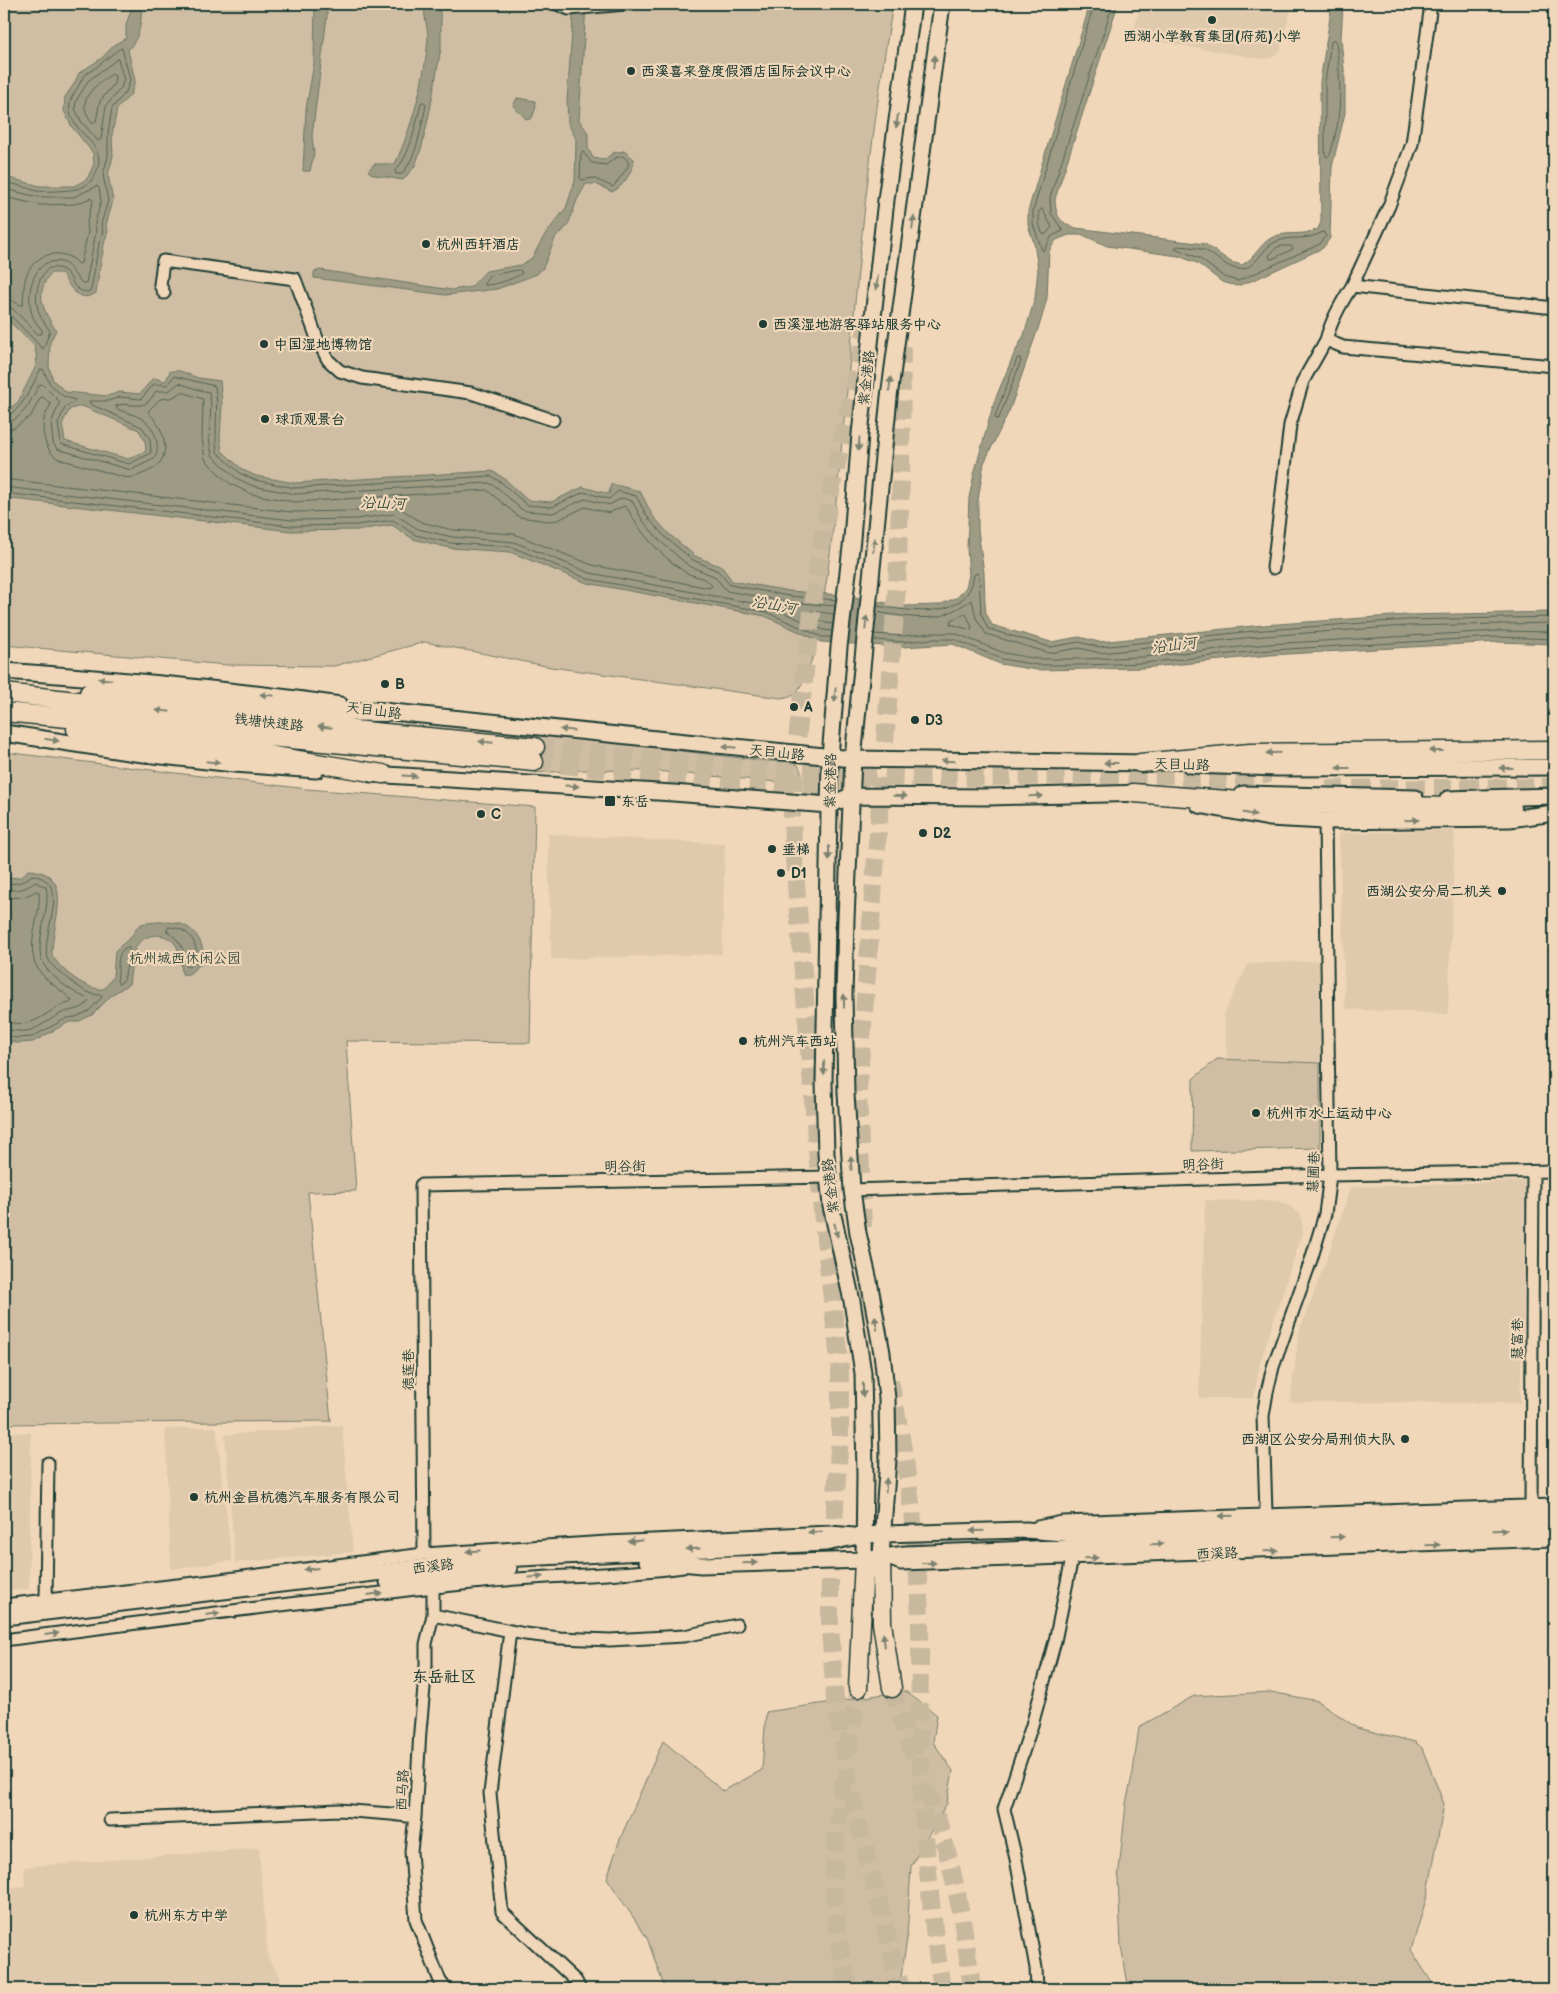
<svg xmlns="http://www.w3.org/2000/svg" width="1558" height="1993" viewBox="0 0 1558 1993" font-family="'Balsamiq Sans','LXGW WenKai TC',sans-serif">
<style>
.built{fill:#dfcaae}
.green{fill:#cfbea3;stroke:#777e6c}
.water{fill:#9e9b84;stroke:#6b7564;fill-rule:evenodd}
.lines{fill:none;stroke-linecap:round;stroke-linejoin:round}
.shore{stroke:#526354;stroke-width:1}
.highway-tunnel{stroke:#c7b89e;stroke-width:18;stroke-dasharray:18 9;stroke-linecap:butt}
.minor-casing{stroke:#1f3d34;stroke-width:15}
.major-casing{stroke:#1f3d34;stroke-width:19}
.highway-casing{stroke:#1f3d34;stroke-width:21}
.minor{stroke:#f1d7b9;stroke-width:11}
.major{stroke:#f1d7b9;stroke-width:15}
.highway{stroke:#f1d7b9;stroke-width:18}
.oneway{fill:#7d8270}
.poi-dot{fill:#1f3d34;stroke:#f1d7b9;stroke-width:2}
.labels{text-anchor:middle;stroke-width:4.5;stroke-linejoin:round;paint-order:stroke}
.poi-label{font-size:14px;font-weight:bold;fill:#1f3d34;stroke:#f1d7b9;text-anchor:start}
.street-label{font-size:14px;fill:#1f3d34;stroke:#f1d7b9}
.park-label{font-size:14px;fill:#314a3f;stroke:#f1d7b9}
.water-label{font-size:15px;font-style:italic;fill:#324b40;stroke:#f1d7b9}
.quarter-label{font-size:16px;font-weight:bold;fill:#1f3d34;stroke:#f1d7b9}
</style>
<rect width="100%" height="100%" fill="#f1d7b9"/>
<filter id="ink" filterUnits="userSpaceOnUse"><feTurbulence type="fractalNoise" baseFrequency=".02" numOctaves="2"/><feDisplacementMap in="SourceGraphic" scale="10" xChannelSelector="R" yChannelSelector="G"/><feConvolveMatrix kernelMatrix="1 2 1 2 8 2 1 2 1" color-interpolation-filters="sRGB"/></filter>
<g filter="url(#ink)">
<!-- built -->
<path class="built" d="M1141,4H1292L1280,51L1272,58L1263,59L1132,37Z
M1455,830L1448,1014L1345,1009L1339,833Z
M548,834L725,844L722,954L551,959Z
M1554,952V1047H1546L1549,953Z
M1319,961L1320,1063L1227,1059L1224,1013L1248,964Z
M1525,1181L1523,1324L1520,1403L1290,1402L1299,1332L1328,1255L1351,1187Z
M1205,1200L1277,1201L1290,1206L1301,1215L1303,1230L1260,1363L1254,1398H1199Z
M342,1425L353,1552L235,1563L225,1435Z
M216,1427L232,1561L171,1569L165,1429Z
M4,1432L31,1433L29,1589L4,1591Z
M259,1848L268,1958L288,1989H4V1889L25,1886L24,1867Z"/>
<!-- green -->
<path class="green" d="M4,4H893C870,135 858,268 846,401C839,468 834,536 823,603C817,636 814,668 795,695L781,698L551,667L425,642L334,666L227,665L4,645Z
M538,734L766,761L790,762L798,765C802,771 801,776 799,783H789L655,771L583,770L535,773Z
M4,752L307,789L535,807L530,1043L346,1041L356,1191L308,1192L331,1421L4,1424Z
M1217,1059L1320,1063V1148L1192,1151L1193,1079Z
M905,1691L937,1715L933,1742L953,1771L947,1803L911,1866L907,1939L899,1989H665L647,1938L607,1878L620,1839L663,1741L723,1791L762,1770L766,1712Z
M1271,1692L1318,1701L1357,1728L1415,1742L1422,1748L1444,1804L1428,1893L1411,1950L1436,1989H1129L1121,1946L1118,1879L1126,1804L1133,1772L1139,1727L1194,1696Z"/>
<!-- water -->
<path class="water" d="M133,4H142C141,22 141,36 128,50L135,81L131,94L117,109L112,135L113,156L108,175L113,201L106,225L108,231L104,244L96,293C79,304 69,287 62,273H51C34,293 43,311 56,330L50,342L49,367L53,380L66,392L107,396L120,392L140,394L153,378L166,381L170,371H180L198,378L220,381L222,405L220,437L222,451L243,470L256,476L295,483L492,471L505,479L527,500L551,502L583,487L609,494L611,484L640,491L652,515L669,534L695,556L722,567L732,581L789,591L829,594L906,606L939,605L958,597L966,587L969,575L967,549L969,498L974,474L994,402L1014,354L1024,335L1035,298L1038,269L1034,243L1028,225V211L1090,4H1118L1055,199C1056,217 1059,222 1076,228L1205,244L1231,262L1242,265C1255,258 1260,244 1271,238C1285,230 1303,237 1318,229L1321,222L1320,82L1332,4H1343L1341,39L1345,80V113L1332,167L1330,238L1323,248L1254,280L1237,286L1222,282L1197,263L1178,256L1107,246L1083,235H1069L1056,240L1049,251L1047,298L1041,320L1010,409L984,463L978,500V530L984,573L985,603L986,613L992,625L1051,642L1079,637L1099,642L1263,625L1407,615L1554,612V644L1499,642L1270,655L1143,668L1037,670L1000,664L953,644L903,647L821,642L765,616L587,583L510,552L450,548L413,539L392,525L357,530L291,531L4,498V413L18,402L35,368L37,358L34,346L4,316V178H9L40,186H74L87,179L94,164L93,153L72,127L64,111L65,97L74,84L79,73L102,58L114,45L126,38V25ZM82,406L139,430L145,441L146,451L128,459L65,441L62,424L70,409Z
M315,4H327V16L312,136L314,153L310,171H303L306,109L314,63Z
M425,4H438L441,18V48L430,110L422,146L415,166L403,180L374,175L368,171L374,164H395C412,127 425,79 428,38C428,26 423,17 425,4Z
M572,4H586L579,120L588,133V148L593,158L604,160L613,153L624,151L634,159C633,170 624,187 612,192L596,184H586L577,200L568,225L562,232L556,236L543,268L537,274L497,289L446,295L314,278V272L320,270L452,290L471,287L486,271L521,265L532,258L544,236L566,208L575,181L576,139L568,123L567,101L573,19Z
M517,98L535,101L536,107L532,118L527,120L513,106Z
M28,870C78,872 51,924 52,955C60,970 87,991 104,989L113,977L115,951C120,945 127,942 132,935C136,931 136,926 142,924C147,922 152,923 157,922C164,922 171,922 177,923C196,927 208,947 201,965C193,967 192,977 182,974C181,966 181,955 177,947C168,930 143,932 135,949C131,959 131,973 129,984L113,994L92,1015L77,1022H69L33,1042L17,1043L4,1040V876L7,878L22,877Z"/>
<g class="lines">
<!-- shore -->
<path class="shore" d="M1094,4L1033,211V224L1042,250H1044L1052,236L1063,231L1051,213L1050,197L1113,4
M1334,40L1336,42C1341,85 1343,112 1330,155L1327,157L1325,154V82L1331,42Z
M118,59L124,80L121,88L106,106L101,139L98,141L81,121L75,109L76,101L88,81Z
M112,74L115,76L114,84L100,101L96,121L93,123C73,101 94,86 112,74Z
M424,102L426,104L425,110C420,132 417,156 402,174H396L395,170C409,160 417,121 421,103Z
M583,152L592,163L606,165L615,158L623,156L628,161V167L613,187L593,178L582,180L580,178L581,154Z
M4,183C15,183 26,188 37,191C43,192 50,191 56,191C77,190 92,189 98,167C107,138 51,126 76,90C81,83 81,77 89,72C97,68 118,48 122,48L130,80L126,92L112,108L108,134V156L103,175L108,201L101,224L103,231L99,243L91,290L88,292C65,291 78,265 49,268C36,279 34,298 39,313C41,319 46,325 50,331L43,349L10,315L4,313
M4,189L39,197H74L97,186L99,188L101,201L95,223L96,232L86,283H82C69,270 70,257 46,263C30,273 26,299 33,317C35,322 39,326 42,330V334H38L13,309L4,306
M4,197L40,205L75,204L91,198L93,201L87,221L88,232L81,263L79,264C63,247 36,252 27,274C23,284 24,295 23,305H20L11,300L4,299
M1042,209L1052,227L1045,235L1042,233L1039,223V212Z
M1323,232L1326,236L1320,244L1238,281L1224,277L1199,258L1175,248L1177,246C1186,247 1196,247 1204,250C1216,255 1231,274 1246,268C1259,263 1264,245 1278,241C1294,235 1305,242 1323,232Z
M1281,246H1291L1293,249L1272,259H1270L1269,256L1276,248Z
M519,270L522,272L521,274C510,280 499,284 486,285L484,284L489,276Z
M1020,358L1021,361L999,418L996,419L995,416L1017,359Z
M4,416C21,414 33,384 40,370L43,369L50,384L63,396L75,400L74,402L66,406L58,423L61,444L129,464L151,453L150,439L142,427L90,404L89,401H108L120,397L141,399L154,384L167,385L174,376L215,386C219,408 214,430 217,452L241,474L255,480L295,488L491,476L502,483L527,505L552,507L584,492L609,499L618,491L636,496L648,518L665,537L693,560L718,571L730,585L789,596L836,600
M4,423C23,421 31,400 39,385L42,384L60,402L51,423L53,443L57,449L131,470L154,459C161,448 156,430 146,422C139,415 126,413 117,409L116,406C126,401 140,410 149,401C152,398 154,394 156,391H169L179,383L196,389L209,392L211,406L209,438L212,455L236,478L253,486L295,494L489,483L498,488L521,509L526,511L553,513L585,499L609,505L622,498L632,501L643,521L661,542L689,566L714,576L727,591L788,602L835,606
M4,430L14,428L31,416L40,398L43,397L51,404C49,409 45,414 44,419C41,433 46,453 59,459L123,477C133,479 140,475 149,471C171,461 167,437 155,420C152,416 150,415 148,411L160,399L171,398L182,392L203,399L202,438L205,459L221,476L231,484L251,494L295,502L487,490L519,517L548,521L558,520L585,507L609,513L624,506L627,508C640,533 661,556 685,572C693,577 708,577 712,586L709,588L592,565L514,534L453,530L421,522L401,509L394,507L355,511L292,512L4,479
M4,487L292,520L356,519L394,514L418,529L452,537L514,542L590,573L768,606L824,630L832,631
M4,493L291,526L356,525L393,520L415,535L451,543L512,547L588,579L766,612L822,637H831
M877,606C905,610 954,620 970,589C972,585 973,579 974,575L977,573L979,576L981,614L988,629L1050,647L1079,642L1099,647L1264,630L1407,620L1554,617
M876,612C893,615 928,621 944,615C954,611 963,605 972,600L976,618L986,634L1049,653L1079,648L1100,653L1264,636L1407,626L1554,623
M966,614L972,627L971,630L950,624L951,620Z
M833,624L826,623L810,616L808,613L811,611L834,614
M874,634L903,636L932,633H955L1004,653L1038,659H1085L1143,657L1269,644L1498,631L1554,632
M874,640L903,642L932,639H954L1002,659L1037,665H1085L1143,663L1270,650L1498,637L1554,639
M4,882C16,886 24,882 32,875C73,882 42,929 47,955C49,966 62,974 70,980C79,988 89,995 101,995L102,997L89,1011L76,1017L67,1018L32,1037L17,1038L4,1036
M4,889C16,891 25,890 35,882L46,887C52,911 30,948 46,968C53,977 66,987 76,993C81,996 86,997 89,1001C83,1010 74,1009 65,1012C53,1016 43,1026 31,1030C21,1033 13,1030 4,1029
M4,897C16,898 26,898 36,891L39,892C42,917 22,949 40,972C49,984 63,990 72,1001L70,1003C54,1005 43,1020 27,1023C19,1025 12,1022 4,1022
M169,927C189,928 197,941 197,959L190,967L186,966C183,947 182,942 167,931Z
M128,947L130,950L124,980L119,984L117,981C120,969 114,951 128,947Z"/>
<!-- highway-tunnel -->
<path class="highway-tunnel" d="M868,320L832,486L817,568L795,757L792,812L793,846L822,1212L840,1369V1436L830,1578V1626L835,1700L850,1790L901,1989
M535,747L768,771L914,778L1271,774
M534,762L778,787L868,791
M1326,789L1554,787
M1181,790L1260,789
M1512,808H1554
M863,1227L858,1090L897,587L901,478L902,340
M890,1381C905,1452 916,1524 919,1598C922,1647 918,1696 920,1745C923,1827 930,1908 942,1989
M892,1688L905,1732L916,1761
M848,1752L858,1688
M844,1780C832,1849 828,1922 850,1989
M927,1790C952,1855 964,1921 972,1989"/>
<!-- minor casing -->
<g class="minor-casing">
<path id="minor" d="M557,4L569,9L626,4
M1352,286L1389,206L1412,144L1431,4
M164,293L160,285L163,261L295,279L318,341L328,360L340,371L362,378L471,393L553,420
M1554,308L1352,286C1341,303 1331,320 1326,340L1343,347L1554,366
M1273,568L1290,425L1303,381L1326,340
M852,1190L1330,1175L1554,1171
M1531,1506L1533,1172
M1266,1514L1263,1416L1267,1392L1273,1367L1311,1260L1325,1214L1330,1175L1325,821
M1037,1527L1062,1522L1554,1505
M424,1554L421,1185L828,1177
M883,1557L901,1564L1554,1540
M433,1587V1615L426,1644V1666L420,1731L415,1817L411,1851L416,1920L440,1981L446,1989
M46,1600L48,1463
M4,1605L212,1581L424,1554L607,1542L830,1532L854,1534
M433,1615L525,1634L560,1638L610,1640L684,1636L737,1625
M510,1631L490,1793L502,1912L576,1981L580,1989
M4,1640C164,1620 323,1598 483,1582C550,1575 617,1576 683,1567
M110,1820L339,1810L391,1814L415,1817
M1037,1989L1036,1968L1016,1859L1004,1809L1032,1725L1055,1641L1072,1558"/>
</g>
<!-- major casing -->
<g class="major-casing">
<path id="major" d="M4,671C116,679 229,689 340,705
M373,710L853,759L1150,763
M4,733L135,753L234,764L316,770
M1190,765L1278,768L1554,767
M371,774L673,793L829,805L851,796L989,797L1145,793
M1243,794L1415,798
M1448,799L1554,796
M1199,805L1269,818L1325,821L1510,819L1554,813
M881,1556L888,1459L887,1398L882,1353L869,1281L858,1233L852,1190L846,1093L844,996L846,919L853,759L889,397L942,4
M864,1560L865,1475L863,1373L852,1301L831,1206L826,1154L824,1082L830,757L839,647L852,539L860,434L886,200L913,4
M647,1561H663L701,1565L864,1560L905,1554L1554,1528
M388,1582L509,1568
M4,1617L484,1560L826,1543L863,1535L883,1534L1026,1530L1074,1534L1554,1517"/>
</g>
<!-- highway casing -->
<g class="highway-casing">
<path id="highway" d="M4,693L258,721L535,747
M89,693L148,695L219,705L315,711L385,712
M4,712L534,762
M76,729L249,752L383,774
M1140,763L1250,753L1554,750
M1133,793L1281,804L1512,808
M881,1556L882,1623L892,1688
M858,1688L864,1560"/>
</g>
<!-- minor -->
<use href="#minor" class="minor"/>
<!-- major -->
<use href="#major" class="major"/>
<!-- highway -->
<use href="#highway" class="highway"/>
</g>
<!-- one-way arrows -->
<defs><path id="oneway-solid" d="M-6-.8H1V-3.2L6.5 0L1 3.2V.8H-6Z" transform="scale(1.25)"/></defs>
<g class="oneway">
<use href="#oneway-solid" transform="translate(934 62) rotate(-83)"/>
<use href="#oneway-solid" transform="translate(897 121) rotate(98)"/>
<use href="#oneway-solid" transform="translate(913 223) rotate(-83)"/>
<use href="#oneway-solid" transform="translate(877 283) rotate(96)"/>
<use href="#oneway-solid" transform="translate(890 384) rotate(-83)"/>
<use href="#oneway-solid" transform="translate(859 444) rotate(94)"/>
<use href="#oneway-solid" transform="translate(874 545) rotate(-84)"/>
<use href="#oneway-solid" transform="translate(866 623) rotate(-84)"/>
<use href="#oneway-solid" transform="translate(105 679) rotate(-175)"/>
<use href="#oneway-solid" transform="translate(267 695) rotate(-174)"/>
<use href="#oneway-solid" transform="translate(835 695) rotate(95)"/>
<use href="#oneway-solid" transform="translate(163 711) rotate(-174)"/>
<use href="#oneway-solid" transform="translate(325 727) rotate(-175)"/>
<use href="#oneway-solid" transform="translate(567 730) rotate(-174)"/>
<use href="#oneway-solid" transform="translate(52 740) rotate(9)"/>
<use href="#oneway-solid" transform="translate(486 742) rotate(-175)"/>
<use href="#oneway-solid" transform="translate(729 747) rotate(-174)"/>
<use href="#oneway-solid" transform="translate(1436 751) rotate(180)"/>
<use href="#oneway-solid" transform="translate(1273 753) rotate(179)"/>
<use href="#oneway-solid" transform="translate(948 761) rotate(-179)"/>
<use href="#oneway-solid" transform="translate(213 762) rotate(6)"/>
<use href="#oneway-solid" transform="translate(1111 763) rotate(-180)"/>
<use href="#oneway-solid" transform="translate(1343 768) rotate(180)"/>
<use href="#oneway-solid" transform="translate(1506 768) rotate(180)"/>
<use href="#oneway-solid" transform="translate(410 776) rotate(4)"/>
<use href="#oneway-solid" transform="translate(572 786) rotate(4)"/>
<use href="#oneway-solid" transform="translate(900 796) rotate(1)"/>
<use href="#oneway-solid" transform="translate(1036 796) rotate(-2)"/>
<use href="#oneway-solid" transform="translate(1250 814) rotate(12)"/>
<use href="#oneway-solid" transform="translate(1412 820) rotate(-1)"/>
<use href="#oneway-solid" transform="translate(829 853) rotate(90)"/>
<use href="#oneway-solid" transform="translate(844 1001) rotate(-90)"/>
<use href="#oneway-solid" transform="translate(824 1068) rotate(91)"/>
<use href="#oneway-solid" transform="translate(851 1163) rotate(-94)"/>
<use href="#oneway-solid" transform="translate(836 1230) rotate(77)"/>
<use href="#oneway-solid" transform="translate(876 1323) rotate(-100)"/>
<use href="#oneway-solid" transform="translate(863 1390) rotate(89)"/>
<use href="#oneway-solid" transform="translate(886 1485) rotate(-87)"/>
<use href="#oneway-solid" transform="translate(1226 1516) rotate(178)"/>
<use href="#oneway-solid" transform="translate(1500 1530) rotate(-2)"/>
<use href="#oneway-solid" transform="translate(977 1531) rotate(178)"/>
<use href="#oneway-solid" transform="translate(815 1532) rotate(177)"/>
<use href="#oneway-solid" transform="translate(1337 1537) rotate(-2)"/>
<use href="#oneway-solid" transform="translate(635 1541) rotate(177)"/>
<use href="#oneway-solid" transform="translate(1157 1544) rotate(-2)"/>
<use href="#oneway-solid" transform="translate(1433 1545) rotate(-2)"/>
<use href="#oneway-solid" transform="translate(693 1549) rotate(177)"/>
<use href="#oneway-solid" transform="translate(473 1551) rotate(176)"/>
<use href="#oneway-solid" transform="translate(1271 1551) rotate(-2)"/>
<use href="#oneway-solid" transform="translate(1091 1558) rotate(-2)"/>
<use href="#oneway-solid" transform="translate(750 1563) rotate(-2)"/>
<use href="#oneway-solid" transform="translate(929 1563) rotate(-2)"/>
<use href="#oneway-solid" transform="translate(311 1569) rotate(173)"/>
<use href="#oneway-solid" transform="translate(536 1577) rotate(-4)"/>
<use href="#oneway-solid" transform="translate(375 1594) rotate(-7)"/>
<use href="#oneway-solid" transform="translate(213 1614) rotate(-7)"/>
<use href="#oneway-solid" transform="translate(52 1634) rotate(-7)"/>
<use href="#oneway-solid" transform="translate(884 1640) rotate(-97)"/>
</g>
</g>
<!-- markers -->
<g class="poi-dot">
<circle cx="1212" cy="20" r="5"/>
<circle cx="631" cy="71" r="5"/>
<circle cx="426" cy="244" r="5"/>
<circle cx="763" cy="324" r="5"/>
<circle cx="264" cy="344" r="5"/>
<circle cx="265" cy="419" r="5"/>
<circle cx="385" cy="684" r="5"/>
<circle cx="794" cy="707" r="5"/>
<circle cx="915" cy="720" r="5"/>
<rect x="604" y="795" width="12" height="12" rx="2.5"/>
<circle cx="481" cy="814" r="5"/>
<circle cx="923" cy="833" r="5"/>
<circle cx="772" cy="849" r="5"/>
<circle cx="781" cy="873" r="5"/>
<circle cx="1502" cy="891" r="5"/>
<circle cx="743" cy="1041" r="5"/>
<circle cx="1256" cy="1113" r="5"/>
<circle cx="1405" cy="1439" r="5"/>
<circle cx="194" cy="1497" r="5"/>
<circle cx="134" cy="1915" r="5"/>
</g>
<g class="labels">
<!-- poi labels -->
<g class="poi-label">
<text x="1212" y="41" text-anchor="middle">西湖小学教育集团(府苑)小学</text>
<text x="641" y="76">西溪喜来登度假酒店国际会议中心</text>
<text x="436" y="249">杭州西轩酒店</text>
<text x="773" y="329">西溪湿地游客驿站服务中心</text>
<text x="274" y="349">中国湿地博物馆</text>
<text x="275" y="424">球顶观景台</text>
<text x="395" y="689">B</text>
<text x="804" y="712">A</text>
<text x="925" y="725">D3</text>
<text x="621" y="806">东岳</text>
<text x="491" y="819">C</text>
<text x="933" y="838">D2</text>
<text x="782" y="854">垂梯</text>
<text x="791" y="878">D1</text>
<text x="1492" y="896" text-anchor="end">西湖公安分局二机关</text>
<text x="753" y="1046">杭州汽车西站</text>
<text x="1266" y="1118">杭州市水上运动中心</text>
<text x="1395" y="1444" text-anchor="end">西湖区公安分局刑侦大队</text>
<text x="204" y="1502">杭州金昌杭德汽车服务有限公司</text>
<text x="144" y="1920">杭州东方中学</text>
</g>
<!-- street labels -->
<g class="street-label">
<text transform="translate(866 378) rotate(-84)" y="5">紫金港路</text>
<text transform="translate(374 710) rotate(7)" y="5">天目山路</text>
<text transform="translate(269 722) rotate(6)" y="5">钱塘快速路</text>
<text transform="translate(777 752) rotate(6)" y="5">天目山路</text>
<text transform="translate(1182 764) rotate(2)" y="5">天目山路</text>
<text transform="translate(830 781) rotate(-89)" y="5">紫金港路</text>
<text transform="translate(1203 1164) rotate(-2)" y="5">明谷街</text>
<text transform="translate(625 1166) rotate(-1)" y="5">明谷街</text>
<text transform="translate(1313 1172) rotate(-87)" y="5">慧圃巷</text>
<text transform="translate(830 1186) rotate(-97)" y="5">紫金港路</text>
<text transform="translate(1517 1339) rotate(-90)" y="5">慧富巷</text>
<text transform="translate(408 1370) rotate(-90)" y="5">德莲巷</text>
<text transform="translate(1217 1553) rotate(-2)" y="5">西溪路</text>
<text transform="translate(433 1566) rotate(-7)" y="5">西溪路</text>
<text transform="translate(402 1790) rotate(-87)" y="5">西马路</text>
</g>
<!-- park labels -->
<g class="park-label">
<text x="185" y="963">杭州城西休闲公园</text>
</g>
<!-- water labels -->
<g class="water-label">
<text transform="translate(383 503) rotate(2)" y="5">沿山河</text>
<text transform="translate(774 605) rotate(10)" y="5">沿山河</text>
<text transform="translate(1174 645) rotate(-7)" y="5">沿山河</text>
</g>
<!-- quarter labels -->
<g class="quarter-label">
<text x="444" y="1682">东岳社区</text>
</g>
</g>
<!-- margin -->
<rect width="1558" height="1993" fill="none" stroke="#f1d7b9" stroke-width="20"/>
<rect x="10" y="10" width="1538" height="1973" fill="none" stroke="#1f3d34" stroke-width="2" filter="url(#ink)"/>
</svg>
